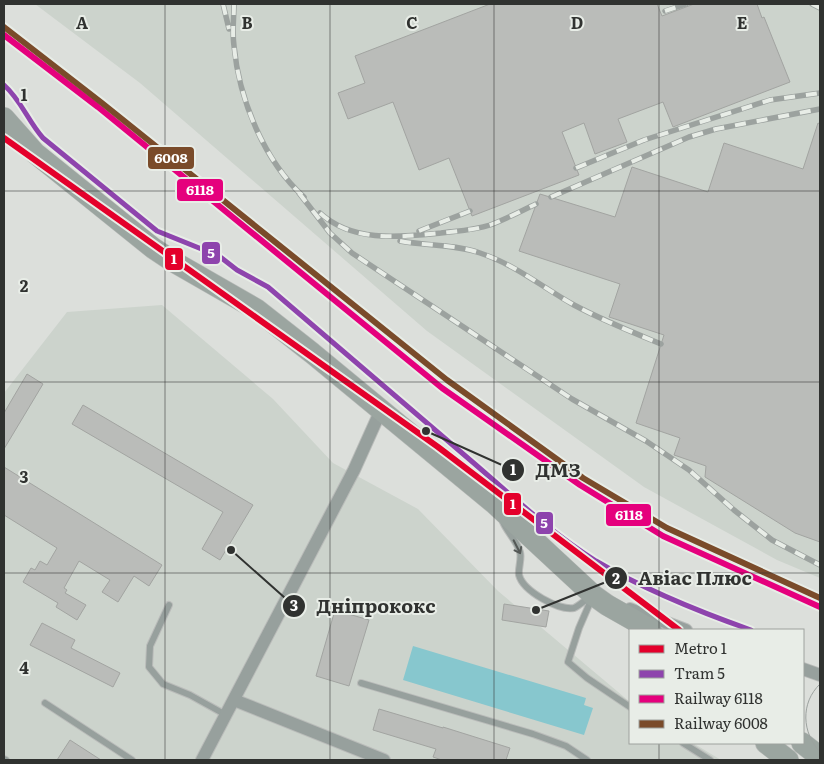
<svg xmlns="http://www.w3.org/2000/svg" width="824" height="764" viewBox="0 0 824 764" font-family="Literata,serif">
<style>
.built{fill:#ccd3cc}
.water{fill:#87c7ce}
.building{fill:#babcb9;stroke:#a2a4a1}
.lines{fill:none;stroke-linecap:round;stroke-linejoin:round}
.service-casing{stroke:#babcba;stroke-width:8}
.minor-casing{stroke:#babcba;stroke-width:14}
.trunk-casing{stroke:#babcba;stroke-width:22}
.service{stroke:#97a09d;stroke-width:6}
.minor{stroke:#97a09d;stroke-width:12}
.trunk{stroke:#9ba5a0;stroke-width:21}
.tram{stroke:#9ca29f;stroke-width:1}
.rail-casing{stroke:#9ca29f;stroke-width:5.5}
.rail{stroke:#e8ede7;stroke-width:4;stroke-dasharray:11;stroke-linecap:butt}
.rail-1-casing{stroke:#e8ede7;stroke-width:10}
.rail-2-casing{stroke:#e8ede7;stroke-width:10}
.rail-1{stroke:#e5007d;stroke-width:6}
.rail-2{stroke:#7a4b2a;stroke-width:6}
.tram-1-casing{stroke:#e8ede7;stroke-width:9}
.tram-1{stroke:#8e44ad;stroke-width:5}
.metro-1-casing{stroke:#e8ede7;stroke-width:10}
.metro-1{stroke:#e4002b;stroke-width:6}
.oneway{stroke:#545856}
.grid{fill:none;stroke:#303230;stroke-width:1;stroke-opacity:0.55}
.grid-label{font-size:16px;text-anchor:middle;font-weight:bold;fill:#303230;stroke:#e8ede7;stroke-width:4;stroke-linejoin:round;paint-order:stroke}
.leader{fill:none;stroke:#303230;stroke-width:2}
.callout-dot{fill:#303230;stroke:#e8ede7;stroke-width:2}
.mark-label{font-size:15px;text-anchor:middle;font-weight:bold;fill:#fff}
.callout-label{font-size:19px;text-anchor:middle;font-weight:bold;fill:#303230;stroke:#e8ede7;stroke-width:4;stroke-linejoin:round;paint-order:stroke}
.line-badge{stroke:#e8ede7;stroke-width:2}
.badge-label{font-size:14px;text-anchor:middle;font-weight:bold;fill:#fff}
</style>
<rect width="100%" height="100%" fill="#dcdfdb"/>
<!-- built -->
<path class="built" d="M35,4H820V578L777,560L644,487L427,331L140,83Z
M162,305L273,399L333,463L418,509L498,591L630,702V743H693L721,760H4V393L67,312Z"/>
<!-- water -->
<path class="water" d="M413,646L586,698L584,705L593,708L584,735L403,680Z"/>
<!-- building -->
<path class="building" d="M490,4H657L662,16L694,4H757L762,18L764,17L790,82L673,127L663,102L618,119L627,142L595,154L584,123L562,132L579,175L472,216L449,158L419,170L393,102L348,119L338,93L365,83L355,56Z
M818,123L820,124V542L795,533L705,477L706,466L674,455L680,438L636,423L664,335L609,317L620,284L519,251L540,194L615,217L632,167L708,192L724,143L803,169Z
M27,374L43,384L4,449V413Z
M83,405L253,505L220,560L202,549L223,512L72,424Z
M4,467L162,565L149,586L134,576L118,602L102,592L110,580L79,561L64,588L67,590L65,593L86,605L77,620L56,607L58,603L23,582L31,568L35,570L40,561L47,565L57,548L4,515Z
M504,604L549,611L546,627L502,620Z
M335,610L369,620L349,686L316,676Z
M42,623L75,640L71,648L120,673L113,687L30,645Z
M379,709L443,728V727L510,748L506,760H442L433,757L436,749L373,730Z
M70,740L101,760H57Z"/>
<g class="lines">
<!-- service casing -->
<g class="service-casing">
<path id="service" d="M503,522C507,532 517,541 520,552C522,559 518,568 519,575C523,591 559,611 574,608C579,606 585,600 590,597
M592,598L579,628L568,662L587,678L630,707
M169,605L150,646L149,667L163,684L190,695L226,715
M361,683L533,734L566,746L587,760
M45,703L132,760
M683,743L710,760
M4,759L6,760"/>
</g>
<!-- minor casing -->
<g class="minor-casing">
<path id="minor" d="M630,609L686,630
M803,669L820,675
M234,700L384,760
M202,760L354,470L381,410"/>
</g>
<!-- trunk casing -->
<g class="trunk-casing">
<path id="trunk" d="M4,118L35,153L153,248L174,262L256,309L312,353L495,504L593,595L607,605L651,630
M766,743L788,760
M802,743L820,757"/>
</g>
<!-- service -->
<use href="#service" class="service"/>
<!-- minor -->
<use href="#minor" class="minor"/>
<!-- trunk -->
<use href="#trunk" class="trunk"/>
<!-- tram -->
<path class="tram" d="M820,684C800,703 802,733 820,752"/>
<!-- rail casing -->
<g class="rail-casing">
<path id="rail" d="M223,4L229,29
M234,4C234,18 232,32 234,46C239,99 264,161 304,197
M812,4L820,8
M665,11L686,4
M576,168L644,140L770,100L820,93
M299,193L330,233L352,253L572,399L646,441L689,470L734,510L772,540L820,565
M551,197L689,137L716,129L820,109
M320,213C353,243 400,237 441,233C457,231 475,230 490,225C506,219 521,211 536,204
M419,231L470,211
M400,241C427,246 454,244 480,253C516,265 542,287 574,305C602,320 632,332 661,344"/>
</g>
<!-- rail -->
<use href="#rail" class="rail"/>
<!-- rail-1 casing -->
<g class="rail-1-casing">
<path id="rail-1" d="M4,35L98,107L442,388L580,485L663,536L820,607"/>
</g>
<!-- rail-2 casing -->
<g class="rail-2-casing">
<path id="rail-2" d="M4,27L102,103L447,380L583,478L667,528L820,598"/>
</g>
<!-- rail-1 -->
<use href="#rail-1" class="rail-1"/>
<!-- rail-2 -->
<use href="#rail-2" class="rail-2"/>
<!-- tram-1 casing -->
<g class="tram-1-casing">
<path id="tram-1" d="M4,85C21,100 28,121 43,138L157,231L219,256L237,270L268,287C335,344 402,402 469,459C510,494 550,532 596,561C645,590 697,611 751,630"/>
</g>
<!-- tram-1 -->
<use href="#tram-1" class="tram-1"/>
<!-- metro-1 casing -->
<g class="metro-1-casing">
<path id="metro-1" d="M4,138L438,447L679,630"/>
</g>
<!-- metro-1 -->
<use href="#metro-1" class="metro-1"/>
</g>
<!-- one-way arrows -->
<defs><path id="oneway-shaft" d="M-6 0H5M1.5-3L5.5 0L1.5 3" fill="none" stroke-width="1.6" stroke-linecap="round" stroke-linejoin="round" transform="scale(1.25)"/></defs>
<use class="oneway" href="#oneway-shaft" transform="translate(517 547) rotate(63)"/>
<!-- grid -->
<path class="grid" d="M165,4V760M330,4V760M494,4V760M659,4V630M4,191H820M4,382H820M4,573H820M659,743V760"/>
<g class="grid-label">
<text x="82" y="29">A</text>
<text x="247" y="29">B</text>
<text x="412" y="29">C</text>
<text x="577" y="29">D</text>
<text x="742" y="29">E</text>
<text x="24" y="101">1</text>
<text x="24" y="292">2</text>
<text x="24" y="483">3</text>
<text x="24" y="674">4</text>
</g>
<!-- callouts -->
<path class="leader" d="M426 431L513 470M536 610L616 578M231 550L294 606"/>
<g class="callout-dot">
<circle cx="426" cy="431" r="5"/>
<circle cx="536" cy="610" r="5"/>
<circle cx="231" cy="550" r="5"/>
<circle cx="513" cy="470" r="12"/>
<circle cx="616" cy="578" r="12"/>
<circle cx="294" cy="606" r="12"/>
</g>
<g class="mark-label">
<text x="513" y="475">1</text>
<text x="616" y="584">2</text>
<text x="294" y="611">3</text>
</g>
<g class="callout-label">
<text x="558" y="477">ДМЗ</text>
<text x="695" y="585">Авіас Плюс</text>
<text x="376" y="613">Дніпрококс</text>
</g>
<g class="line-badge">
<rect x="147" y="146" width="48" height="24" rx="5" fill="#7a4b2a"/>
<rect x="176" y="178" width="48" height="24" rx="5" fill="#e5007d"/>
<rect x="201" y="241" width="20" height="24" rx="5" fill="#8e44ad"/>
<rect x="164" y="247" width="20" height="24" rx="5" fill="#e4002b"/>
<rect x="503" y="492" width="19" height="24" rx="5" fill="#e4002b"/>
<rect x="605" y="503" width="47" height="24" rx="5" fill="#e5007d"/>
<rect x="535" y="511" width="19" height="24" rx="5" fill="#8e44ad"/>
</g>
<g class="badge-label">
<text x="171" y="163">6008</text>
<text x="200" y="195">6118</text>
<text x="211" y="258">5</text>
<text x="174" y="264">1</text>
<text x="513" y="509">1</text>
<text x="629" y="520">6118</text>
<text x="544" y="528">5</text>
</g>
<!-- border -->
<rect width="824" height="764" fill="none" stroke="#303230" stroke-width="10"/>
<!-- legend -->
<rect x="629" y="629" width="175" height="115" fill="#e8ede7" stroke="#9ea29e"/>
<rect x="639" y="645" width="25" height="8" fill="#e4002b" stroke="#9ea29e"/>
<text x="674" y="654" font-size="15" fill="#303230">Metro 1</text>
<rect x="639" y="670" width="25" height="8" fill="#8e44ad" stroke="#9ea29e"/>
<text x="674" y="679" font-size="15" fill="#303230">Tram 5</text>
<rect x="639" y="695" width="25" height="8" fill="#e5007d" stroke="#9ea29e"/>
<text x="674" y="704" font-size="15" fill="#303230">Railway 6118</text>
<rect x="639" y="720" width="25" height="8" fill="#7a4b2a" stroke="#9ea29e"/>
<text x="674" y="729" font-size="15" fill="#303230">Railway 6008</text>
</svg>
